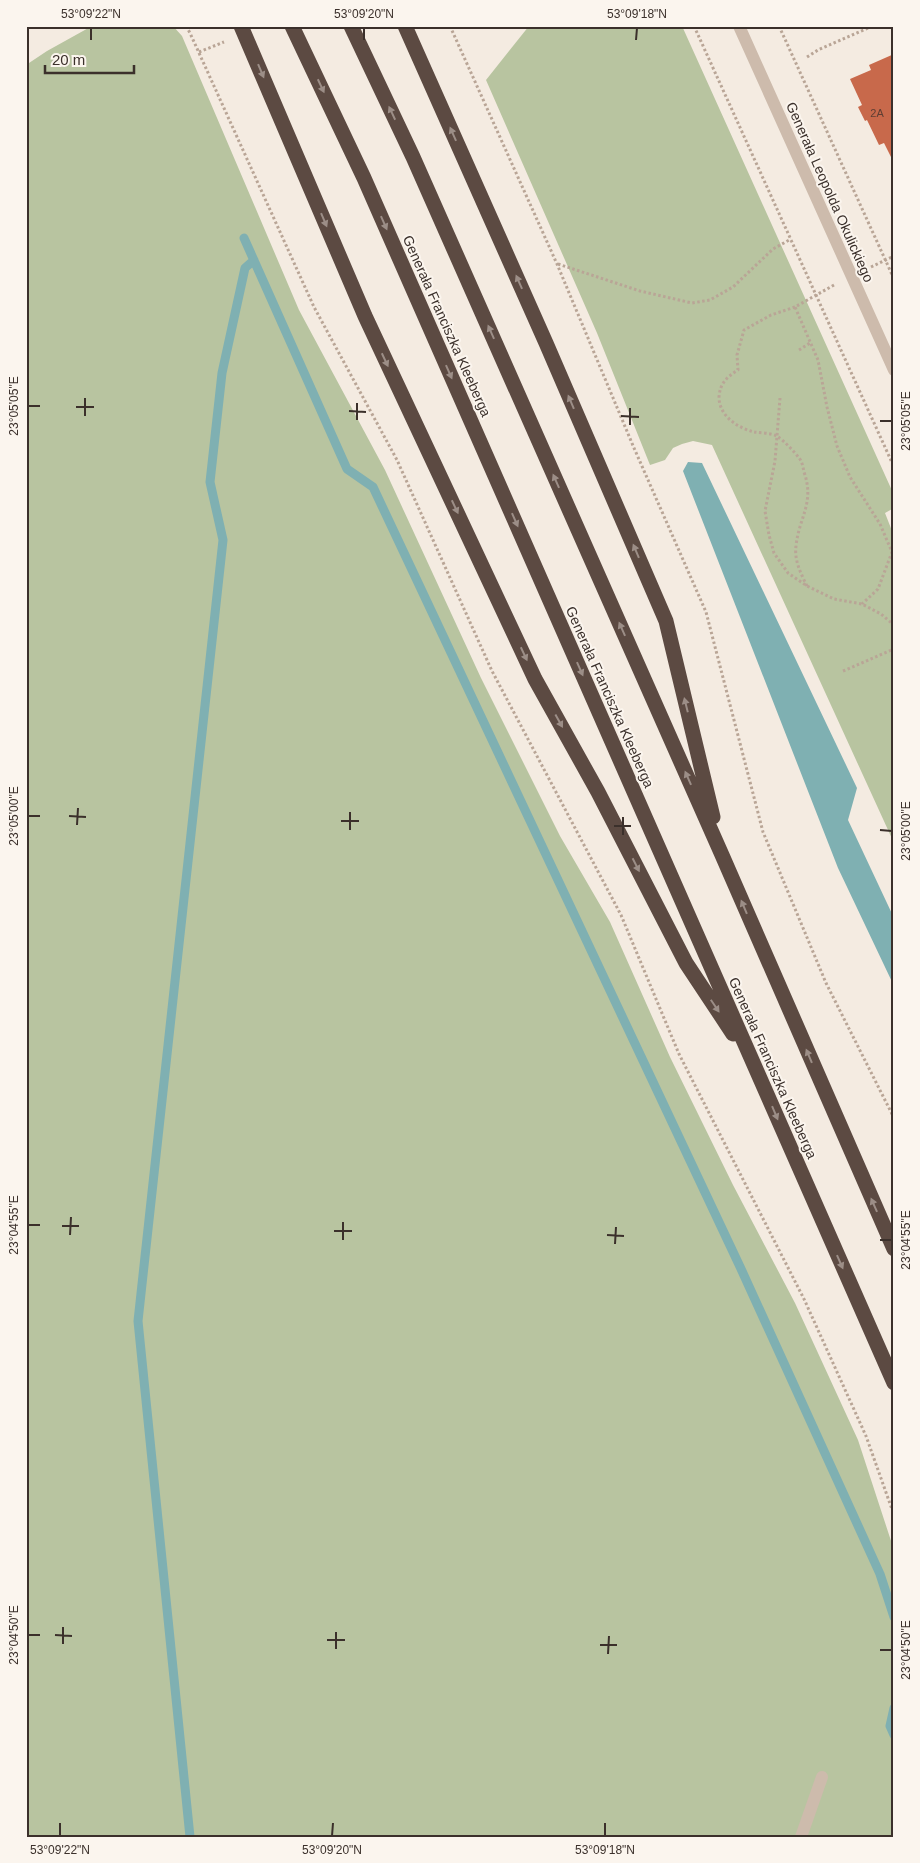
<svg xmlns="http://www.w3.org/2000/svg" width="920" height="1863" viewBox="0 0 920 1863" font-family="Helvetica,sans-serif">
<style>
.green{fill:#b8c4a0}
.water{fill:#7fb0b2}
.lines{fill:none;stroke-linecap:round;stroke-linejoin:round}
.stream{stroke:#7fb0b2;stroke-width:9}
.building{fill:#c8694b}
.path{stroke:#b9a596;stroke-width:3;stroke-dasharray:2.5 2.5;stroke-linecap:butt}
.minor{stroke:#cdbbac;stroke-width:12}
.highway{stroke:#5c4a42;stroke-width:15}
.oneway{fill:#9c8e87}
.ticks{fill:none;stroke:#3b302b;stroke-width:2}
.labels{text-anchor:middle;stroke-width:4;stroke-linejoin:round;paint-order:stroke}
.number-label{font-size:11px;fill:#5e3e33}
.street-label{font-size:14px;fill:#3b302b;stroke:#fbf5ee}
.neatline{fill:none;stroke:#3b302b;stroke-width:2}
.ticks-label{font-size:12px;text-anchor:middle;fill:#3b302b}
</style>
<rect width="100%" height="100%" fill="#f4ebe1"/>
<!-- green -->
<path class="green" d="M92,26H173L182,36L299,310L385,470L481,678L560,836L610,922L670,1057L733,1185L795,1303L858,1440L894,1550V1837H26V65L47,51Z
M529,26H682L894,495V508L885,513L894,536V843L712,445L693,441L682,444L673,448L665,460L650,465L597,333L486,80Z"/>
<!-- water -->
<path class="water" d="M688,462L702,463L857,788L848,820L894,918V986L838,868L683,471Z"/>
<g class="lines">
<!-- stream -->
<path class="stream" d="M244,238L347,469L373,487L742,1271L880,1574L894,1617
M894,1708L890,1726L894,1735
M190,1837L138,1321L223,540L210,482L222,373L245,268L254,260"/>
</g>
<!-- building -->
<path class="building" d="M894,54V163L884,143L879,145L867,120L865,121L858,107L862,105L850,79L871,70L869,65Z"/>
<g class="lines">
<!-- path -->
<path class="path" d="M186,26L190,33L314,307L397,460L492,671L621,915L679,1054L804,1299L866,1436L894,1515
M450,26L557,264L634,448L706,612L763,832L826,983L894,1118
M694,26L894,467
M779,26L894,279
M199,52L224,42
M807,57L818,50L873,26
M558,264L640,291L692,303L710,300L733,287L773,249L791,239
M871,267L894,256
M834,285L795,307L818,360L827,407L837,446L850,477L880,524L892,552L878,589L862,604
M795,307L771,315L744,330L737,355L738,370C727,377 720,383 719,397C719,416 738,428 754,432C761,433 771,433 777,436C784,441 794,451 799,458C802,461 803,467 804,472C815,503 799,517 796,546C794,560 801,574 807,586
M799,350L810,343
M780,398L775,461L765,511L769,535L774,553L788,573L807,586L834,599L862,604L881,614L894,625
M843,671L894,649"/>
<!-- minor -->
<path class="minor" d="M739,26L894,370
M801,1837L822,1777"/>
<!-- highway -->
<path class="highway" d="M241,26L365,316L535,679L598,792L686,963L733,1034
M292,26L364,178L894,1383
M351,26L413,157L722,855L894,1249
M405,26L546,343L666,621L713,817"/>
</g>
<!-- one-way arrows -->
<defs><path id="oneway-solid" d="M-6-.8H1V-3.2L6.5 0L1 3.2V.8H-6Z" transform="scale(1.25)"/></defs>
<g class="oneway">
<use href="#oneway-solid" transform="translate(261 71) rotate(67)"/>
<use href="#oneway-solid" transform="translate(321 86) rotate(65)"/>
<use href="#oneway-solid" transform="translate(392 113) rotate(-115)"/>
<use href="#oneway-solid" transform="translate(453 134) rotate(-114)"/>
<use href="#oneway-solid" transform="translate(324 220) rotate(67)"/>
<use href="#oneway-solid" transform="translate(384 223) rotate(66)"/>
<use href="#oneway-solid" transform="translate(519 282) rotate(-114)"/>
<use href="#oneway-solid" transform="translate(491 332) rotate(-114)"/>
<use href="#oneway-solid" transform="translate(385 360) rotate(65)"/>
<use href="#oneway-solid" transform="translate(449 372) rotate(66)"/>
<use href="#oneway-solid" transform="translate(571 402) rotate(-113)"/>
<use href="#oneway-solid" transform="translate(556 481) rotate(-114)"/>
<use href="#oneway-solid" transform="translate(455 507) rotate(65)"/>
<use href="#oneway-solid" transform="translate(515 520) rotate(66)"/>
<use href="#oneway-solid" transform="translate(636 551) rotate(-113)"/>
<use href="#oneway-solid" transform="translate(622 629) rotate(-114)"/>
<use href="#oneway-solid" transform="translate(524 654) rotate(65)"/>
<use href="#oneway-solid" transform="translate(580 669) rotate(66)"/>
<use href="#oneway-solid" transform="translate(686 705) rotate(-104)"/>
<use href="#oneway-solid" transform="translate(559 721) rotate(61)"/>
<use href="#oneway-solid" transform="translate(688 778) rotate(-114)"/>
<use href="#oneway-solid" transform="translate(636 865) rotate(63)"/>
<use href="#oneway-solid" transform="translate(744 907) rotate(-113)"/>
<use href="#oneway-solid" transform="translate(715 1006) rotate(56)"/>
<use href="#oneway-solid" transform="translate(809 1056) rotate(-113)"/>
<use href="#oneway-solid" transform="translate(775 1113) rotate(67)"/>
<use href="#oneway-solid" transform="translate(874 1205) rotate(-114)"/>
<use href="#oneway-solid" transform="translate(840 1262) rotate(66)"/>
</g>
<!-- ticks -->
<path class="ticks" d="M91,40V28M364,40V28M636,40L637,28M28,406H40M76,407H94M349,411L366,412M85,416V398M621,416L639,417M357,420V403M880,421H892M630,425V408M28,816H40M69,816L86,817M341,821H359M77,825L78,808M614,826H631M350,830V812M880,830L892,831M623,835V817M28,1225H40M62,1226H79M334,1231H352M70,1235L71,1217M607,1235L624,1236M343,1240V1222M880,1240H892M615,1244L616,1227M28,1635H40M55,1635L72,1636M327,1640H345M63,1644V1627M600,1645H617M336,1649V1632M880,1650H892M608,1654L609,1636M60,1836V1823M332,1836L333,1823M605,1836V1823"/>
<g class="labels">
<!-- number labels -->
<g class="number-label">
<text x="877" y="117">2A</text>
</g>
<!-- street labels -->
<g class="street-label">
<text transform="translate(830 192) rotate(66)" y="5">Generała Leopolda Okulickiego</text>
<text transform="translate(447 326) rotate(66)" y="5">Generała Franciszka Kleeberga</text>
<text transform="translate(610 697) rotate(66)" y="5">Generała Franciszka Kleeberga</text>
<text transform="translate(773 1068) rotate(66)" y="5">Generała Franciszka Kleeberga</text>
</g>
</g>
<!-- border -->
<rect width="920" height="1863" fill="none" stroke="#fbf5ee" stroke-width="55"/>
<!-- scale -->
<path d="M45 65v8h89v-8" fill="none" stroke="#3b302b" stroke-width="2.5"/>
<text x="52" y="65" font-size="15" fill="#3b302b" stroke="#fbf5ee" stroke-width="4" paint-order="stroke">20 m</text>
<rect x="28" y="28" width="864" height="1808" class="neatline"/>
<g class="ticks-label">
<text x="91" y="18">53°09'22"N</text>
<text x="364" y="18">53°09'20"N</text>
<text x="637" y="18">53°09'18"N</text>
<text transform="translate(14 406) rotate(-90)" y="4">23°05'05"E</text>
<text transform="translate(906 421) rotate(-90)" y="4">23°05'05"E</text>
<text transform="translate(14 816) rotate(-90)" y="4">23°05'00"E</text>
<text transform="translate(906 831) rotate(-90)" y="4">23°05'00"E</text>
<text transform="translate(14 1225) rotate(-90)" y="4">23°04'55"E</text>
<text transform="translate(906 1240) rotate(-90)" y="4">23°04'55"E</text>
<text transform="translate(14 1635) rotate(-90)" y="4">23°04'50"E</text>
<text transform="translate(906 1650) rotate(-90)" y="4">23°04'50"E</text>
<text x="60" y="1854">53°09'22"N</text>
<text x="332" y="1854">53°09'20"N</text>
<text x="605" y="1854">53°09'18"N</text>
</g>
</svg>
